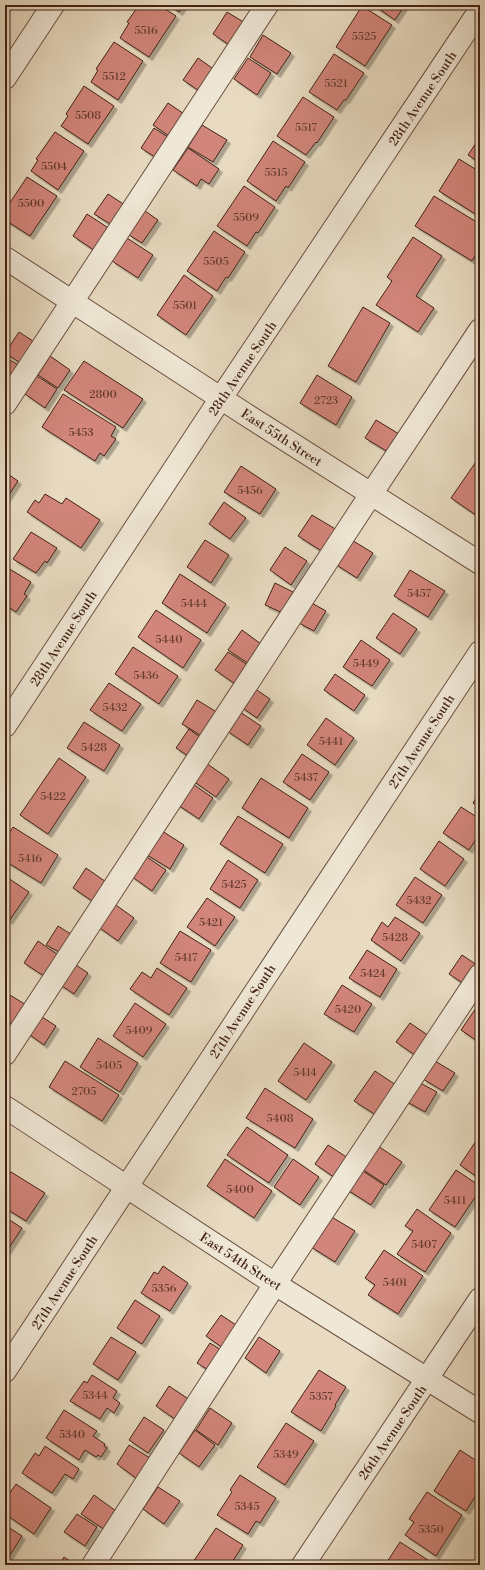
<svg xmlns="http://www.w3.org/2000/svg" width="485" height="1570" viewBox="0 0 485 1570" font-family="'Libre Bodoni',serif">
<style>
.building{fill:#d2857a;stroke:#422216;filter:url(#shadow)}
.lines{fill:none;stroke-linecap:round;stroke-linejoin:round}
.minor-casing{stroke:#6c5041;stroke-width:24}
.minor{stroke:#f0e8d7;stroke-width:22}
.labels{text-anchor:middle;stroke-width:3.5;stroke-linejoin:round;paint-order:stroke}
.number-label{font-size:11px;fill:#663b2f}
.street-label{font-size:13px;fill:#422216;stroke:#f0e8d7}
</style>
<defs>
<filter id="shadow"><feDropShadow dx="3.5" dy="3.5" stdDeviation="0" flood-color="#0004"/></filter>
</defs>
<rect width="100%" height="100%" fill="#e8dbc1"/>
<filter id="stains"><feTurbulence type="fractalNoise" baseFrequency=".005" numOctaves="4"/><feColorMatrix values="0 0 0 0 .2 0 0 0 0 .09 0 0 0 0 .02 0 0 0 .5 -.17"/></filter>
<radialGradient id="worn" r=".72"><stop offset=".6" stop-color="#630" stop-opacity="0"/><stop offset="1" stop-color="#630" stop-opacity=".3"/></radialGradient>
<!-- building -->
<path class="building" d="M139,5H159L176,16L149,57L120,38L129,23L127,22Z
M169,5H184L179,12Z
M373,5H405L395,20Z
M362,6L392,25L365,66L336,47Z
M227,12L250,26L235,49L213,34Z
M263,35L291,53L277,74L250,57Z
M114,42L143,61L118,100L91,82L98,70L96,69Z
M334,54L364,73L346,100H344L337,110L309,92Z
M198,58L219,73L205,95L183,80Z
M248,58L271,73L257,95L234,79Z
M84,86L114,106L88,144L61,126L68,116L66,114Z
M303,97L334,117L317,143L316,142L306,155L277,136Z
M168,103L190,118L175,140L153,125Z
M202,125L227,140L213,162L188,147Z
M154,128L174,141L161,161L141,148Z
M55,132L84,151L58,190L31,171L38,160L36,159Z
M480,137V163L468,155Z
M273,141L305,162L288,188L286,186L276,201L247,181Z
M188,148L219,169L209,184L201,179L197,186L173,170Z
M459,159L480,172V217L439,191Z
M27,177L57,196L30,236L5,220V210Z
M244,186L275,207L258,233L256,232L247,246L217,226Z
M108,194L128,207L115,227L94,214Z
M434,196L480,224V248L472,261L415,226Z
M145,211L158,220L142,243L129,235Z
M87,214L113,231L98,253L73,236Z
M214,231L245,252L228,278L226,277L217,291L187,271Z
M413,237L442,256L416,296L434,308L418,332L376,305L392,281L387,277Z
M127,238L153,255L138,278L112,261Z
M184,275L213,296L186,335L157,315Z
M363,307L390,323L356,382L328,366Z
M19,332L39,345L25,366L5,353Z
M50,356L70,370L58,388L38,375Z
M8,359L22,367L5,385V364Z
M84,361L143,399L123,428L64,390Z
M317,375L352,397L336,425L300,403Z
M37,376L57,389L45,408L25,394Z
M63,394L116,427L111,436L116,439L104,456L100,453L95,461L42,427Z
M376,420L399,434L388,452L365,438Z
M480,456V518L451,498Z
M241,466L276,489L260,514L224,492Z
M5,472L18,481L5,501Z
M45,494L62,504L66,498L100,520L81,548L27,512L35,500L39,503Z
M224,502L246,518L230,539L209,524Z
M312,515L337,530L323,552L298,536Z
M31,532L57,548L47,563L45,561L36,573L13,559Z
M350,539L373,553L357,578L335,564Z
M205,540L229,555L211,583L187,567Z
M285,547L307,561L291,585L270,570Z
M8,568L31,582L24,594L27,596L16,612L5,605V572Z
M410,570L445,591L428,617L394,596Z
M180,574L226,604L207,633L162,603Z
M275,583L293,592L283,613L265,605Z
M310,602L326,611L314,631L299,623Z
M156,610L201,640L183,668L138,637Z
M393,613L417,629L400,654L376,638Z
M242,630L265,647L252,666L228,650Z
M361,640L390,660L372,686L343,667Z
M133,647L178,676L159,704L115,674Z
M228,652L251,667L238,686L215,670Z
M335,674L365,695L354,711L324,690Z
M109,683L141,704L122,731L90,710Z
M254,688L270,699L257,718L241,707Z
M197,700L220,714L205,738L182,724Z
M240,712L261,726L248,745L227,731Z
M326,718L354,738L335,765L307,745Z
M84,722L120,745L104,771L67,748Z
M189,729L204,740L191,758L176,748Z
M302,754L329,772L310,800L283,782Z
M59,758L86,777L48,834L20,815Z
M206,763L229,779L216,797L193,781Z
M261,778L308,808L289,838L242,808Z
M187,780L213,798L199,819L172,801Z
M480,791V808L473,803Z
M461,807L480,819V833L469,850L443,833Z
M238,816L283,844L265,873L220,844Z
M13,827L58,855L41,883L5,861V840Z
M159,829L184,845L170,869L144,853Z
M439,841L464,859L445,886L420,869Z
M144,855L166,870L152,891L131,876Z
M228,860L258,880L240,908L210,889Z
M86,868L109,884L95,903L73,888Z
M5,876L29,892L9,921L5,919Z
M415,877L442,895L423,923L396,905Z
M207,898L235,917L215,946L187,927Z
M113,903L134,918L118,941L97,926Z
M395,917L420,933L401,961L371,940L382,922L388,927Z
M58,926L74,936L63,954L46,945Z
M180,931L211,950L191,982L160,963Z
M38,941L61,957L47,978L24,963Z
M367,950L397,969L380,997L349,978Z
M462,955L477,965L464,984L449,974Z
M73,963L88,973L74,994L59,984Z
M157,968L187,988L169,1015L130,989L142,972L151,978Z
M342,985L372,1004L354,1032L324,1014Z
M5,992L28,1006L15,1026L5,1020Z
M135,1003L166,1024L143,1057L113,1036Z
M476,1008L480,1011V1043L461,1030Z
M39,1015L56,1026L44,1045L27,1033Z
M410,1023L432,1038L419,1058L396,1042Z
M98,1038L138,1063L120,1092L80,1067Z
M304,1043L332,1062L306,1100L278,1081Z
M65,1061L119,1095L102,1121L49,1087Z
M435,1061L455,1073L443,1091L423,1079Z
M375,1071L399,1087L379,1117L354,1101Z
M413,1079L437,1092L425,1112L402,1099Z
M265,1088L313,1119L295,1148L246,1118Z
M247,1127L288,1155L269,1183L227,1155Z
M480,1135V1179L460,1165Z
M328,1145L348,1158L335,1178L315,1164Z
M378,1146L402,1162L386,1185L362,1169Z
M225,1159L272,1191L254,1218L207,1186Z
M293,1159L319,1177L300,1205L274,1187Z
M360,1169L384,1185L371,1205L346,1189Z
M456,1170L480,1186V1190L455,1227L429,1210Z
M11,1172L45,1193L26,1221L5,1208V1181Z
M417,1209L451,1233L425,1272L397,1254L413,1231L405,1226Z
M330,1216L355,1231L335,1262L311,1247Z
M5,1217L22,1228L5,1254Z
M384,1250L423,1276L398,1314L368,1295L375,1285L365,1278Z
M163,1266L188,1283L170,1311L141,1293L154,1272L158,1274Z
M135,1300L160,1316L142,1344L117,1328Z
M221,1315L242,1329L227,1351L206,1336Z
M111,1337L136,1352L118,1380L93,1364Z
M259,1337L280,1351L266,1373L245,1358Z
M210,1343L226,1353L213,1373L197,1363Z
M319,1370L346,1387L335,1405L336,1406L321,1431L291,1412Z
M92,1375L117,1391L113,1398L120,1403L114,1413L107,1408L100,1419L70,1401L84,1381L87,1383Z
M169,1386L193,1402L179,1422L156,1406Z
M210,1408L232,1423L218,1445L196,1430Z
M64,1410L97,1431L93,1436L105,1444L104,1446L107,1448L101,1457L98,1455L96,1457L85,1450L79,1460L46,1438Z
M144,1417L164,1430L148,1453L129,1440Z
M286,1423L314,1441L285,1485L257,1467Z
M195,1430L215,1445L199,1467L179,1453Z
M129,1445L155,1461L141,1482L117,1464Z
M45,1446L79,1469L73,1479L65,1474L52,1493L22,1473L35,1453L39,1456Z
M460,1450L480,1463V1489L466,1511L434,1491Z
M240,1475L276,1498L260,1523L256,1521L248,1534L217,1515L232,1492L230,1490Z
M16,1484L51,1508L34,1534L5,1514V1500Z
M158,1487L180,1501L164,1524L143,1509Z
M427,1492L462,1515L436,1556L405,1535L414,1522L409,1519Z
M94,1495L120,1514L108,1532L81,1514Z
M77,1514L97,1527L85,1546L64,1532Z
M5,1525L22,1536L5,1563Z
M216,1528L243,1545L231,1564L233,1565H191Z
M400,1542L431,1562L430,1565H385Z
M64,1557L76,1565H59Z"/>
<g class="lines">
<!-- minor casing -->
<g class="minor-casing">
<path id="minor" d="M5,78L53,5
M5,258L245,414L480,563
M5,404L267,5
M5,726L221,398L480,10
M5,1054L356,517L480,330
M5,1107L275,1284L480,1412
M5,1371L480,652
M93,1565L275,1284L480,975
M303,1565L480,1299"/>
</g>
<!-- minor -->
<use href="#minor" class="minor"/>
</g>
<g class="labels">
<!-- number labels -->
<g class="number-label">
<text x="146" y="34">5516</text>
<text x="364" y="40">5525</text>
<text x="114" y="80">5512</text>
<text x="336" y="87">5521</text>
<text x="88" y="119">5508</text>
<text x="306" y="131">5517</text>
<text x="54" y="170">5504</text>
<text x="276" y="176">5515</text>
<text x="31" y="207">5500</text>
<text x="246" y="221">5509</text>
<text x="216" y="265">5505</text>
<text x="185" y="309">5501</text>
<text x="103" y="398">2800</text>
<text x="326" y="404">2723</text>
<text x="81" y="436">5453</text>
<text x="250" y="494">5456</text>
<text x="419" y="597">5457</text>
<text x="194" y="607">5444</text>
<text x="169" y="643">5440</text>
<text x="366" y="667">5449</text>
<text x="146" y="679">5436</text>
<text x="115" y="711">5432</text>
<text x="331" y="745">5441</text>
<text x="94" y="751">5428</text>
<text x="306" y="781">5437</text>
<text x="53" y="800">5422</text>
<text x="30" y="862">5416</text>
<text x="234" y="888">5425</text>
<text x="419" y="904">5432</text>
<text x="211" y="926">5421</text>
<text x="395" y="941">5428</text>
<text x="186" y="961">5417</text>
<text x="373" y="977">5424</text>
<text x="348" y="1013">5420</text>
<text x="139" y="1034">5409</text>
<text x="109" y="1069">5405</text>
<text x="305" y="1076">5414</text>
<text x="84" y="1095">2705</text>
<text x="280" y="1122">5408</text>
<text x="240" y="1193">5400</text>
<text x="455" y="1204">5411</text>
<text x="424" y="1248">5407</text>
<text x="395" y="1286">5401</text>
<text x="164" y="1292">5356</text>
<text x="95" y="1399">5344</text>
<text x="321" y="1400">5357</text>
<text x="72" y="1438">5340</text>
<text x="286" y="1458">5349</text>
<text x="247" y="1510">5345</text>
<text x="431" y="1533">5350</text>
</g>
<!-- street labels -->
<g class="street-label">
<text transform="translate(422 98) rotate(-56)" y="5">28th Avenue South</text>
<text transform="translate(242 368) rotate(-56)" y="5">28th Avenue South</text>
<text transform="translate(282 437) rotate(33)" y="5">East 55th Street</text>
<text transform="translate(63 638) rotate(-57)" y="5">28th Avenue South</text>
<text transform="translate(421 741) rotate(-57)" y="5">27th Avenue South</text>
<text transform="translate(242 1011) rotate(-57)" y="5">27th Avenue South</text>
<text transform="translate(241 1261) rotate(33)" y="5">East 54th Street</text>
<text transform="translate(64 1282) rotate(-57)" y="5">27th Avenue South</text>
<text transform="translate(392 1432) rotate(-56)" y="5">26th Avenue South</text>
</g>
</g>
<!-- margin -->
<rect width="485" height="1570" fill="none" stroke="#e8dbc1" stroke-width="20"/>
<rect x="6" y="6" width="473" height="1558" fill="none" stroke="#422216" stroke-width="2"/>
<rect x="10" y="10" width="465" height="1550" fill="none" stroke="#422216"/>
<rect width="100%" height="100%" filter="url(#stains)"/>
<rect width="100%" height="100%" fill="url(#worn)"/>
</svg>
